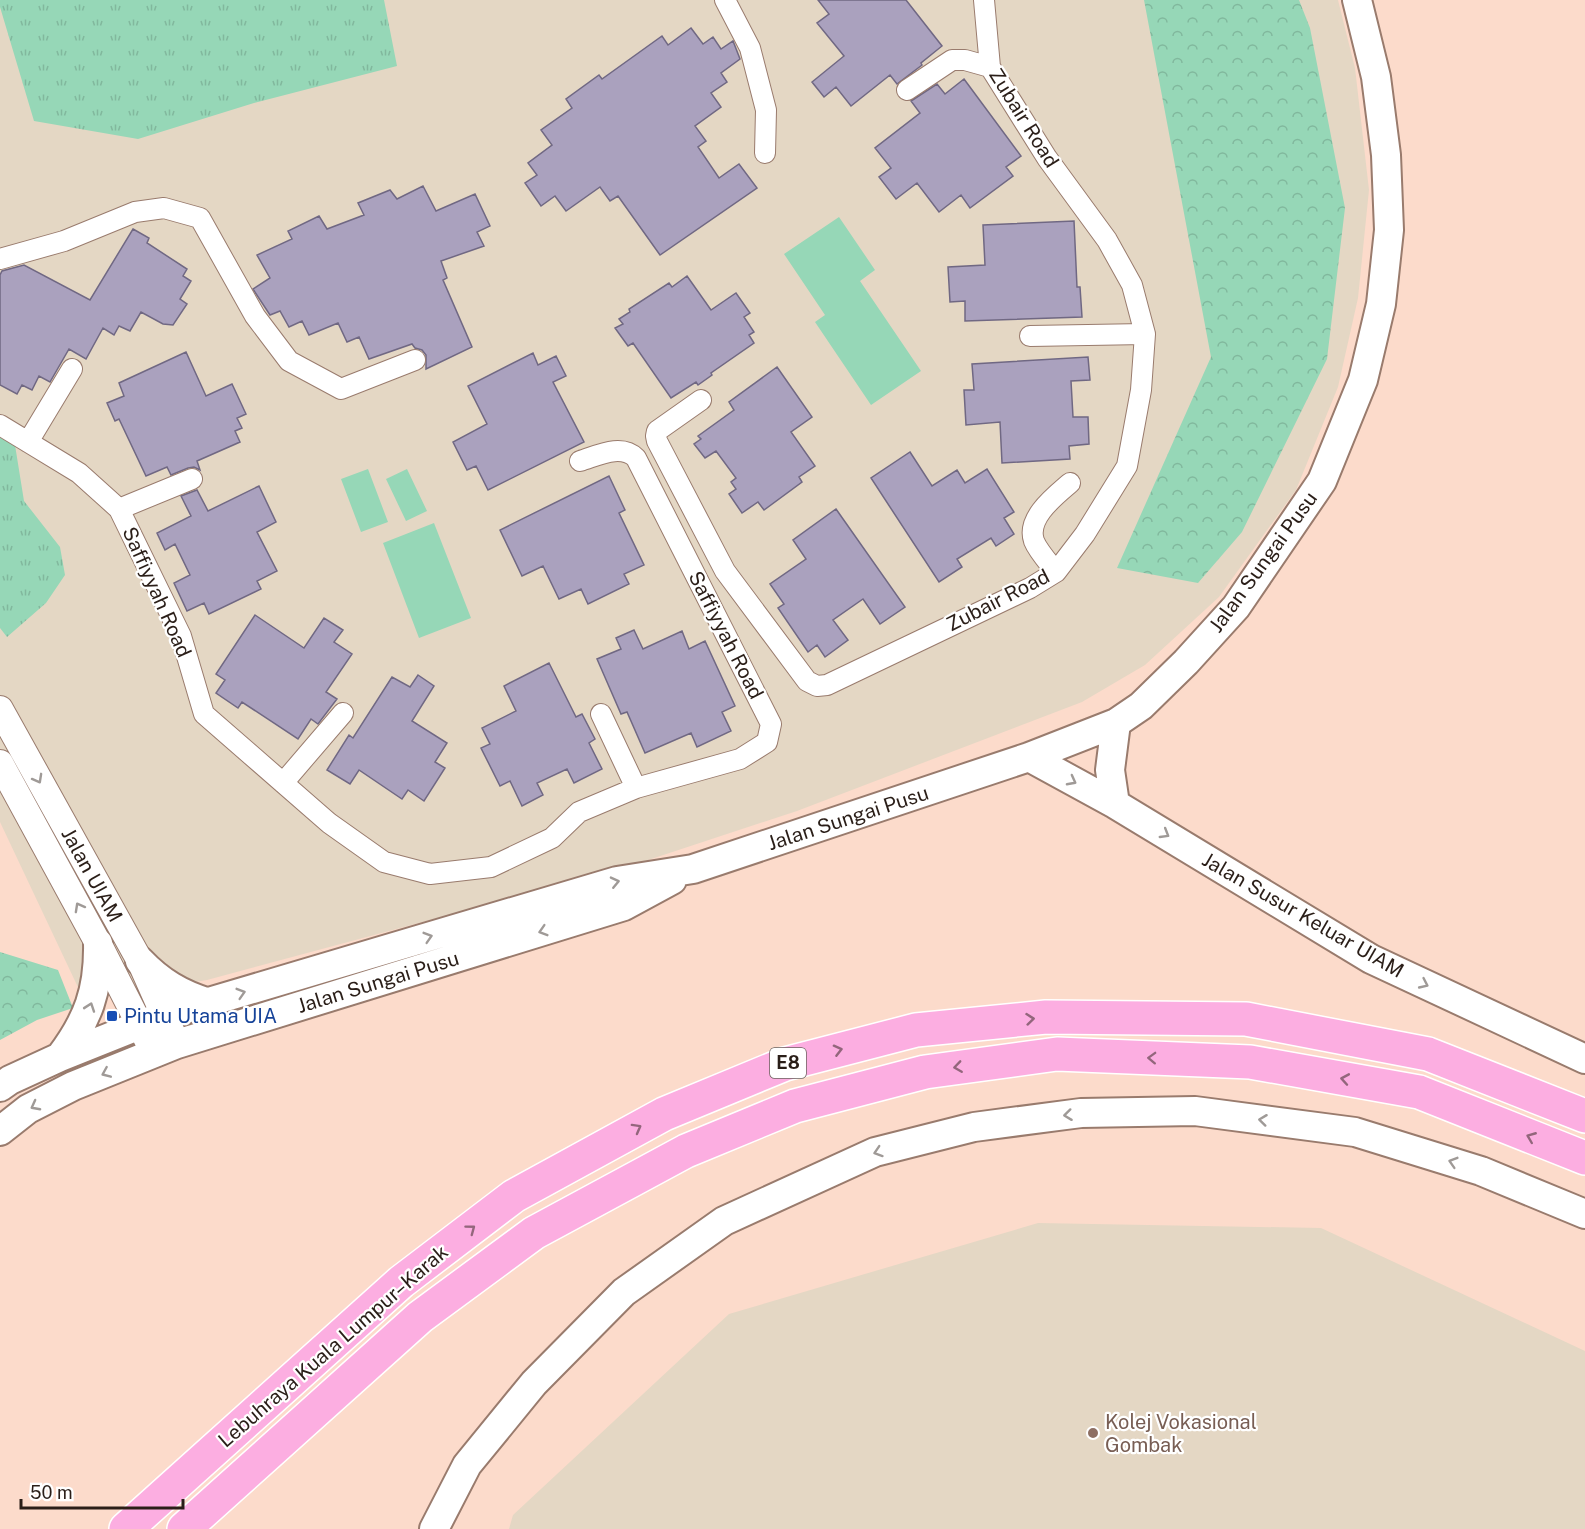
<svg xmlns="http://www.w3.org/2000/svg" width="1585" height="1529" viewBox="0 0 1585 1529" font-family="'Public Sans',sans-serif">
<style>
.education{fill:#e4d7c4}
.grass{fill:#96d7b7}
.forest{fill:url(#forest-crowns)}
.park{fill:url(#park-tufts)}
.building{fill:#aaa1be;stroke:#706883;stroke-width:1.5}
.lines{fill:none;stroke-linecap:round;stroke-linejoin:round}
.minor-casing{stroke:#997b6d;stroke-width:22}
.tertiary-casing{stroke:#997b6d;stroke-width:28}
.secondary-casing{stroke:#997b6d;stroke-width:32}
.motorway-casing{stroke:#fff;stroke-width:36}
.minor{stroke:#fff;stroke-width:20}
.tertiary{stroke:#fff;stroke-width:26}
.secondary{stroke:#fff;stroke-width:28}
.motorway{stroke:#fcaee1;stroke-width:33}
.oneway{stroke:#9f9a97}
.oneway2{stroke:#93667c}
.transit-dot{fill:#1a4fb4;stroke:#fff;stroke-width:2}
.education-dot{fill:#8d6e63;stroke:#fff;stroke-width:2}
.labels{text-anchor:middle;stroke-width:4.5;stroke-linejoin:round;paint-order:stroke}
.shield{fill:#fff;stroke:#6a625d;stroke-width:1.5}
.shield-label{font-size:18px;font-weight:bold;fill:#2a1e18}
.street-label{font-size:20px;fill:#2a1e18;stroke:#fff}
.transit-label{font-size:20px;fill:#164399;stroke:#fff;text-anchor:start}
.education-label{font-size:20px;fill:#785e54;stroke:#fff;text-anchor:start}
</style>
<defs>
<pattern id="forest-crowns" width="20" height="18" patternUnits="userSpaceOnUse" patternTransform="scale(1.5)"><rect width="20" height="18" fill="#96d7b7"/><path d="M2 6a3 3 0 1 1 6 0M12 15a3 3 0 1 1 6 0" fill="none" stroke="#81b89d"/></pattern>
<pattern id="park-tufts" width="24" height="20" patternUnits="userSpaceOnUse" patternTransform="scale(1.5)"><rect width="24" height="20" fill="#96d7b7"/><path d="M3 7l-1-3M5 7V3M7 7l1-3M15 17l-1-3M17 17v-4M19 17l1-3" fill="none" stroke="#81b89d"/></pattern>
</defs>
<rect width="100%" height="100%" fill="#fcdbcb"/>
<!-- education -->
<path class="education" d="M0,0H1338L1355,68L1369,190L1358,298L1338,387L1296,490L1219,597L1145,665L1082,702L797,811L627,867L207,980L84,1000L0,822Z
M1038,1223L1321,1228L1585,1351V1529H509L513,1515L729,1314Z"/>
<!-- grass -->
<path class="grass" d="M839,217L875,270L860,281L921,371L871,405L815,322L825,315L784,254Z
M368,469L388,522L361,532L341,479Z
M407,469L427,511L406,521L386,479Z
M434,523L471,618L419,638L383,543Z"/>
<!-- forest -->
<path class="forest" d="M1144,0H1299L1310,28L1345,208L1327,359L1242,532L1198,583L1117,568L1211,357Z
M0,952L58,970L73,1008L37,1020L0,1040Z"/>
<!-- park -->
<path class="park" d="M0,0H384L397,66L254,103L138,139L34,121L0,7Z
M0,434L15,445L24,501L60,547L65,575L46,603L7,637L0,628Z"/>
<!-- building -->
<path class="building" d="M818,0H906L942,46L921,63L922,65L897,84L890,75L851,106L836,87L824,97L812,82L844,56L817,23L829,14Z
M691,28L703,44L713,37L721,49L733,41L740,59L721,73L727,82L711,93L721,107L695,126L706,141L698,147L719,178L739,164L757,188L660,255L618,196L610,201L600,187L566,211L555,196L541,206L525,183L537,175L528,163L552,145L541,130L572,108L566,99L599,75L602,79L662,36L668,45Z
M964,79L1021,156L1006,167L1013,176L970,208L961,195L939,212L917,183L896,199L879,177L891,168L875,148L920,113L911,101L937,84L945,94Z
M423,186L436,211L475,194L490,226L477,232L484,246L441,261L447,278L443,280L472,347L426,369V355L422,350L415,348L412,344L369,359L359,337L347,342L338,323L309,335L302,321L289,327L280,311L270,315L253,289L270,278L257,255L292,239L288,231L319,216L327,229L364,215L358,203L390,190L397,199Z
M1074,221L1077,287H1080L1082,317L965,321V301L950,302L948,267L985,265L983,225Z
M133,229L149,238L147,243L187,269L183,276L191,281L180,299L187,304L173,325L163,324L141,312L130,331L119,326L114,335L103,328L86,359L69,349L50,382L39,376L32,390L22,385L17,394L0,385V275L2,271L24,265L90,300Z
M687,276L711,310L736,293L750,313L744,317L754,332L749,335L754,343L711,373L712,375L698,385L696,382L671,398L633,343L628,346L615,328L623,324L619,319L630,312L629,309L669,283L672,287Z
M186,352L206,396L232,384L246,414L237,418L242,428L235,431L240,442L197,461L200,470L194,467L188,468L171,475L167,467L146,476L119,419L115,421L107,403L124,396L119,383Z
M533,353L538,365L556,356L566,376L553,382L584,442L488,490L476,466L467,470L453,442L487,424L468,386Z
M1088,357L1090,380L1071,381L1073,417H1088L1089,444L1069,446L1070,459L1002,463L1000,422L966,425L964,390H974L972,364Z
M777,367L812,417L791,432L815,466L799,477L802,482L764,510L758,502L742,513L729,494L736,489L731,482L736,478L716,451L705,458L694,444L701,439L698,436L734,410L729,402Z
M910,452L932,486L957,470L965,483L987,469L1014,512L1004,518L1014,534L996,546L991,538L957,559L962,567L939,582L871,478Z
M609,476L625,510L619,513L644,565L624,574L629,584L588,604L581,589L559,599L543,566L522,576L500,530Z
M259,486L276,522L257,532L277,571L257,581L261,589L209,614L204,603L187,611L174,583L190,575L175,544L165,550L157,533L191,516L181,496L197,490L208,511Z
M836,509L905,607L880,624L863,599L833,620L848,640L825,657L817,645L808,652L778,608L784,604L770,584L806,559L793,540Z
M255,615L304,648L324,618L343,630L334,642L352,654L326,692L337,699L318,724L311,719L298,739L242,702L238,708L216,693L225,680L216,674Z
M634,630L643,649L682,631L689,649L705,641L735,706L722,712L731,731L697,747L691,733L645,753L627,712L621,714L597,659L621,649L616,638Z
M549,663L576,717L582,714L595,739L589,743L602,769L574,783L567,769L537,783L543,795L522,806L510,781L500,786L481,748L490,744L482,728L516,711L504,686Z
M418,675L434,686L412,721L447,743L435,762L445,768L424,801L408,790L402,799L359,770L350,784L327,770L349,735L353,738L392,677L410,687Z"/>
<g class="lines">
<!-- minor casing -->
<g class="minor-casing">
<path id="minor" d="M725,0L750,48L766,110L765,153
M907,90L952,60H965L990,67
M0,259L64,241L135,212L164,208L200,218L255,316L289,361L341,389L415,360
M1030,336L1145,334
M701,400L657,431L656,436L657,441L725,571L807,681L817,686L827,685L1030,588L1056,572L1085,534L1127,466L1141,390L1145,334L1132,285L1107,240L1047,158L990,67L984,0
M0,425L79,473L119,509L181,636L204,714L329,823L384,862L430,874L491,867L552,838L579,812L636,788L740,759L767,742L771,724L636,458C621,443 597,456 580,461
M28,442L72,369
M119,509L192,479
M1056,572C1049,563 1038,551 1034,541C1026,518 1055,496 1070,483
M601,714L636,788
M283,783L343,713"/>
</g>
<!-- tertiary casing -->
<g class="tertiary-casing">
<path id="tertiary" d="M0,709L140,961L177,1044
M0,763L98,943L154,1053"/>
</g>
<!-- secondary casing -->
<g class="secondary-casing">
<path id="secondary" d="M1029,757L1115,804L1371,959L1585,1059
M1115,804L1110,770L1116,723
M140,961C160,982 180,994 209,1003
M60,1057C88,1020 99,990 98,943
M0,1087L10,1080L60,1057L165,1015L617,881L693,869L1029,757L1116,723L1141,706L1186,662L1236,607L1322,481L1363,380L1381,304L1389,230L1386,155L1376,77L1357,0
M0,1131L28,1109L73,1086L177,1044L624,906L672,880
M434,1529L467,1465L534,1383L624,1292L724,1221L875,1152L974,1127L1081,1113L1195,1111L1355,1132L1481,1171L1585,1214"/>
</g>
<!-- motorway casing -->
<g class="motorway-casing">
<path id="motorway" d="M126,1529L401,1282L514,1196L664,1114L785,1064L916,1030L1046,1017L1246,1019L1428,1054L1585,1116
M184,1529L420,1317L534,1233L686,1151L795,1106L925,1072L1057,1054L1250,1062L1419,1092L1585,1158"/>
</g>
<!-- minor -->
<use href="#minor" class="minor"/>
<!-- tertiary -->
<use href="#tertiary" class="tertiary"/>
<!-- secondary -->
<use href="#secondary" class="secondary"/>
<!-- motorway -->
<use href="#motorway" class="motorway"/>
</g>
<!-- one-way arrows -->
<defs><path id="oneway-chevron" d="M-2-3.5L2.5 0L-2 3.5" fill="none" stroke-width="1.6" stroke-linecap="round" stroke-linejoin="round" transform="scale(1.5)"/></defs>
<g class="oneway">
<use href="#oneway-chevron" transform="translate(38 779) rotate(61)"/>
<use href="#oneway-chevron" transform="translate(1072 781) rotate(28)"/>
<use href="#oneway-chevron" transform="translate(1165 834) rotate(31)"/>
<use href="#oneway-chevron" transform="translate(615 882) rotate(-13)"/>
<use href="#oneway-chevron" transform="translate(79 907) rotate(-119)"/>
<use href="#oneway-chevron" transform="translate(543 931) rotate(163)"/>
<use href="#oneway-chevron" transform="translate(428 937) rotate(-17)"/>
<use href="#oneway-chevron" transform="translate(1424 984) rotate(25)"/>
<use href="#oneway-chevron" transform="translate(241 993) rotate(-17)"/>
<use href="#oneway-chevron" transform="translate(90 1007) rotate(-71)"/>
<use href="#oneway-chevron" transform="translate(106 1073) rotate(157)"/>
<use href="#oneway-chevron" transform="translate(35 1106) rotate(152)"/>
<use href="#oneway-chevron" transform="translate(1068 1115) rotate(173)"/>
<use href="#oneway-chevron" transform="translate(1263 1120) rotate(-173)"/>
<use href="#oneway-chevron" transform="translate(878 1152) rotate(162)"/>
<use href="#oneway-chevron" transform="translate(1453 1162) rotate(-163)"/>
</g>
<g class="oneway2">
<use href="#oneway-chevron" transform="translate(1030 1019) rotate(-6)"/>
<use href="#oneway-chevron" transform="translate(838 1050) rotate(-14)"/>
<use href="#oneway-chevron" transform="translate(1152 1058) rotate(-178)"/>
<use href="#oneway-chevron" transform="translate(958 1067) rotate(172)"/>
<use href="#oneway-chevron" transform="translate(1345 1079) rotate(-170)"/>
<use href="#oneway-chevron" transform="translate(637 1128) rotate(-29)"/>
<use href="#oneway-chevron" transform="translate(1531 1137) rotate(-158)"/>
<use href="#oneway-chevron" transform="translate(471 1229) rotate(-37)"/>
</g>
<!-- markers -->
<rect class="transit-dot" x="106" y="1010" width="12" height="12" rx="3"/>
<circle class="education-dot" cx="1093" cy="1433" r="6"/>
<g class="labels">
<!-- shield labels -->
<rect class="shield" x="770" y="1048" width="36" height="30" rx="4.5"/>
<g class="shield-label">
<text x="788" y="1069">E8</text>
</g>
<!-- street labels -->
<g class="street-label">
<text transform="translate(1024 118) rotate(58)" y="7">Zubair Road</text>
<text transform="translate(1263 562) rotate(-54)" y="7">Jalan Sungai Pusu</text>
<text transform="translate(157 592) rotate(66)" y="7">Saffiyyah Road</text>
<text transform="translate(998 600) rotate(-27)" y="7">Zubair Road</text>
<text transform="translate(726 635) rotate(63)" y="7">Saffiyyah Road</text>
<text transform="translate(848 818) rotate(-18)" y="7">Jalan Sungai Pusu</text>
<text transform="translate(92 875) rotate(61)" y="7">Jalan UIAM</text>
<text transform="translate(1303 915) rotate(30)" y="7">Jalan Susur Keluar UIAM</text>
<text transform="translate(378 982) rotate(-17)" y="7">Jalan Sungai Pusu</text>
<text transform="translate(333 1346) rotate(-41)" y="7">Lebuhraya Kuala Lumpur–Karak</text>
</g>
<!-- transit labels -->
<g class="transit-label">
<text x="124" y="1023">Pintu Utama UIA</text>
</g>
<!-- education labels -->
<g class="education-label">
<text x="1105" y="1429">Kolej Vokasional<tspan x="1105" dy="23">Gombak</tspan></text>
</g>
</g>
<!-- scale -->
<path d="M21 1499v9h162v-9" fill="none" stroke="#2a1e18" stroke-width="3"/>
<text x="30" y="1499" font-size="18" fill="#2a1e18" stroke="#ffffff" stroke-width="4.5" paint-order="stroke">50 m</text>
</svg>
